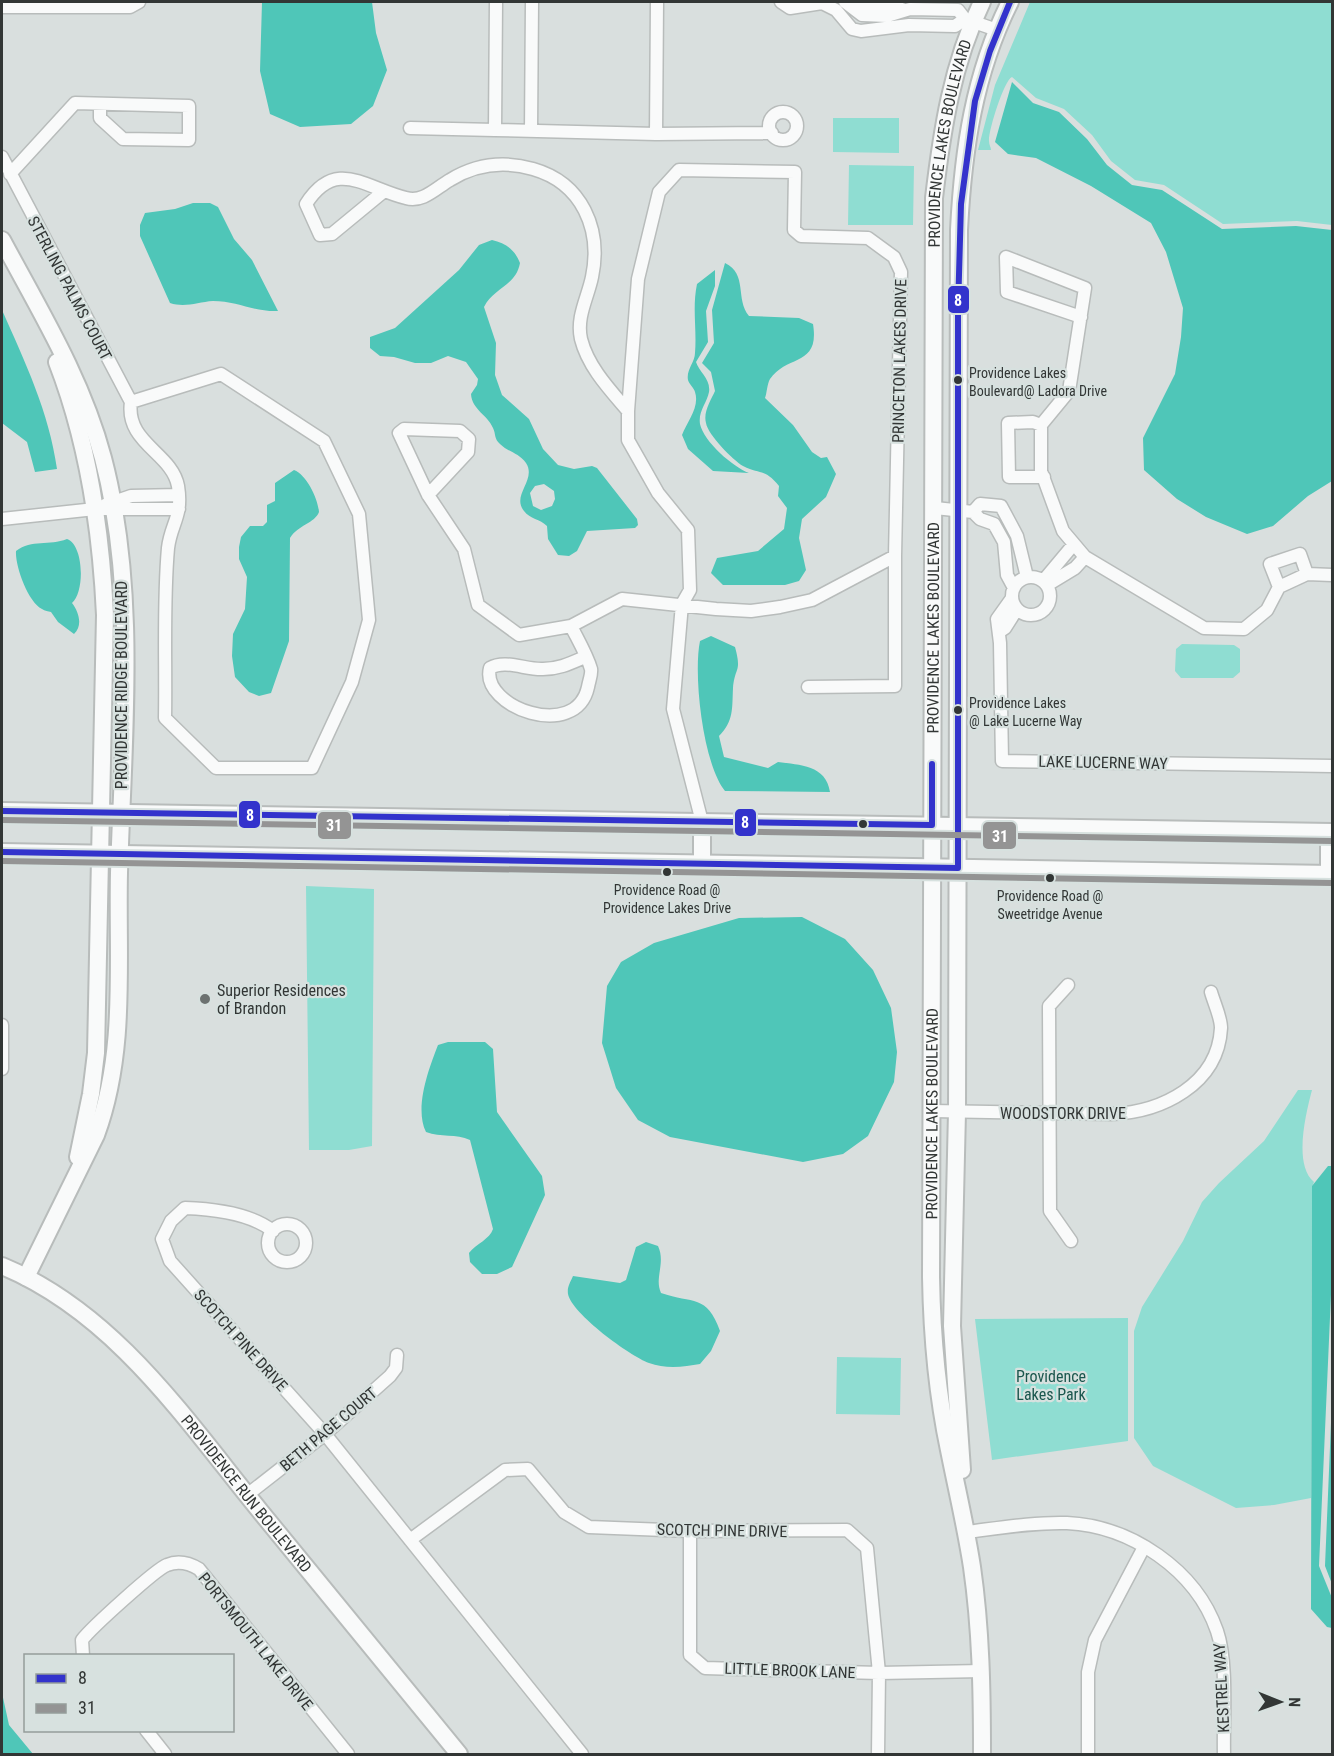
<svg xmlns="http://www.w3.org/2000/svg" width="1334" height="1756" viewBox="0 0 1334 1756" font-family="'Roboto Condensed',sans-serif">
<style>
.green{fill:#8fddd2}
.water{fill:#4fc6b8;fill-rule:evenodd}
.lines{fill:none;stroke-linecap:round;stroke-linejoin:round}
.street-casing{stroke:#b8bcbb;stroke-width:15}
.secondary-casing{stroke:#b8bcbb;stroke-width:20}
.street{stroke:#f9fafa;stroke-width:12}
.secondary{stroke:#f9fafa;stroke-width:16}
.bus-1-casing{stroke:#d7e1df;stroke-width:10}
.bus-2-casing{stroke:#d7e1df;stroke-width:10}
.bus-1{stroke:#33c;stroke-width:6}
.bus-2{stroke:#949494;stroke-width:6}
.bus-dot{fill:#323635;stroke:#d7e1df;stroke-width:2}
.poi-dot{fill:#6c7170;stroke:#d7e1df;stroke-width:2}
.labels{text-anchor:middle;stroke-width:4.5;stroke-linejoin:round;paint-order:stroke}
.bus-label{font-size:14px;fill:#323635;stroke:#d7e1df;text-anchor:start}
.street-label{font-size:16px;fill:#323635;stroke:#d7e1df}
.poi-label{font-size:16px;fill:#323635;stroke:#d7e1df;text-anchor:start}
.park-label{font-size:16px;fill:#1a564d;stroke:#d7e1df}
.line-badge{stroke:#d7e1df;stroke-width:2}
.badge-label{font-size:16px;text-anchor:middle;font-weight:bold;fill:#fff}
</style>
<rect width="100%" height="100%" fill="#d9dfde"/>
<!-- green -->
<path class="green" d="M1030,2H1332V225L1297,221L1223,224L1164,185L1135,180L1111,161L1092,135L1064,109L1036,98L1012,77C1004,80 988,132 989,141C989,145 991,147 991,150H978L995,85Z
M833,118H899V153L833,152Z
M849,165L914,166L913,225H848Z
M1182,644L1234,645L1240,649V672L1233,678H1181L1175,671L1176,649Z
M306,886L374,889L372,1146L349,1150H309Z
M1298,1090H1312C1306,1113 1293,1165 1314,1182L1312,1187L1311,1498L1274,1505L1236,1508L1153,1466L1134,1438V1331L1142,1307L1183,1241L1202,1202L1219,1183L1264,1141Z
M1128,1318V1441L992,1460L975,1319Z
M837,1357L901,1358L900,1415L836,1414Z"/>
<!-- water -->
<path class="water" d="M262,2H372L376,33L387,70L373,106L351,124L300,127L270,114L260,71Z
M1012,82L1033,103L1059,112L1087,139L1107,165L1132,185L1162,190L1222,229L1296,226L1332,230V481L1308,496L1273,526L1247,534L1206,517L1177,499L1144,470L1143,438L1175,374L1181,337L1183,308L1166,252L1151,223L1091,186L1036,158L1008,154L995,142Z
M193,203H210L218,207L234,239L252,260L278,311C254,312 237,301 213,301C198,302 185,308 170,303L140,236V225L145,213L175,209Z
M492,240C506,243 515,250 520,263C516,286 493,288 484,307L496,343L495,375L502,395L529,419L543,449L558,465L574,469L592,466L597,468L637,519L638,525L635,528L587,531L577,551L569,556L558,555L548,539L547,526C540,519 530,519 524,511C511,495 537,480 526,463C519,453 508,452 500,444C494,439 496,434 493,428C488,415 472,410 471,394L477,385L478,379L466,362L448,356L431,363H415L394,357L380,356L370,348V337L395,328L459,270L479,245ZM544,484L554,491L555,499L552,506L541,510L533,506L530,493L535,486Z
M725,263C748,274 735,299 749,316L799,318L813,324C820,367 787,354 770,379C767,384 767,393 765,398L793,425L812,452L821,458L827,457L836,474L826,497L802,519L799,538L806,570L799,581L785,585H723L711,573L717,558L758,551L784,529L787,508L778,496L779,486C764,468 761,475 743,466C733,460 708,435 706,423C703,412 711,400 715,391L711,372L702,363L714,343L712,310Z
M715,270V286L706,311L708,342L696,362C699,372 711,379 709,392C707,403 698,411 700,424C704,442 733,467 749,473L713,471L688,449L682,435C687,422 700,407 695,392C694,388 689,384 688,380C686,370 695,362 695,353C697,329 692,308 697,284Z
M2,310C25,362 49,412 57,469L35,472L27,442L2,423Z
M294,470C307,475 318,499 319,512C315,523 298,525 290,538L289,641L271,693L259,696L249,692L235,677L232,656L233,634L245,609L247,577L239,559V547L241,537L250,526H263L267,522V505L275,501V483Z
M67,539C84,545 85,592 72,603C79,612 83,626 74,634L58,622L51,612C48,611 45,611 42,609C28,602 15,566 16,551C32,539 49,546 67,539Z
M711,636L735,647C742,673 735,666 733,688C732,708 734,721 719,736L724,757L768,768L778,762C800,765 826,765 830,792L725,791C703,764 693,675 700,641Z
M802,917L845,939L873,970L891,1008L897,1052L894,1082L868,1136L843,1154L803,1162L670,1137L638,1120L616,1088L602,1043L607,986L621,962L654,943L739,918Z
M448,1042H485L493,1049L497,1112L542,1176L545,1195L512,1267L497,1274H482L470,1262L469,1253C476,1244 490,1239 493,1229L470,1140C456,1133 441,1138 426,1132C414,1108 429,1068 438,1045Z
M1328,1166H1332V1272L1319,1566L1332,1598V1628L1327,1627L1311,1609L1312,1186Z
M646,1242L658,1246C666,1263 654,1278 661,1293C693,1304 707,1294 720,1331L711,1351L700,1364C684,1367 665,1369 649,1363C630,1356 572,1314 568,1294C567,1287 570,1283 573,1276L620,1283L626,1280L636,1247Z
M1332,1399V1584L1325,1566Z
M2,1693L9,1725L33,1754H2Z"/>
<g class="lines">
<!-- street casing -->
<g class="street-casing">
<path id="street" d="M496,2L495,130L656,134L657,2
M781,2L790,8L822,3
M820,2L836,10L852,29L861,31L909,25L955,26L965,19
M845,2L862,15L887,16L910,9L958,10L965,19L997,30
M848,4L902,9
M2,7H130L139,2
M769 126a14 14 0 1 1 28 0a14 14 0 1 1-28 0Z
M410,128L495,130
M531,131L532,2
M656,134L772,133
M2,157L131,402
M10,174L75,103L189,106V140L123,139L100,118V104
M383,192L332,234L320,235L306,204C336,157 365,188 406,198C423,203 436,188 450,180C476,164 505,161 533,169C582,183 602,229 592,277C588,297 576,317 581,339C588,367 610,390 628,411
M1081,317L1007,292L1006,257L1085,288L1069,391L1041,425V471L1063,531L1085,557L1204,628L1244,629L1267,610L1279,587L1307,574L1332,575
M221,374L324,441L359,514L369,620L352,682L312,768H216L165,718C166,662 163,604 168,548C171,523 183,517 178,486C172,453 125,443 131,402Z
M1041,425L1033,422L1008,423L1009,477H1044
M428,495L468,452L469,439L460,431L404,429L399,433L428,495L464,549L478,605L519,635L571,626L622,599L716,609L751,611L780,607L812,600L895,556L901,272L894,257L868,238L801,236L794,230L795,172L679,170L659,192L638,279L628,411V440L658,493L688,530L690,590L682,604L673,709L702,822
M105,505L131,496L179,495
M935,508L973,512L980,519L994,524L1004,542L1007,575L1014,588
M973,512L980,504L1001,506L1017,536L1027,577
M2,519L95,509H179
M1012 596a19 19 0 1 1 38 0a19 19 0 1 1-38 0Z
M1043,581L1074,544
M1047,585L1075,568L1085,557
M1279,587L1270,564L1300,554L1307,574
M1012,598L997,619L1000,643L1002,761L1332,766
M571,626C578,640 587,655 591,669C592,674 589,681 588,687C576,742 480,707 490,668C505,659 526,670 543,669C559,669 571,663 585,657
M999,632L1005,628L1017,609
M808,687L895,686V556
M1068,985L1049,1006L1050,1211L1071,1241
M2,1025V1069
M932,1111L1112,1114C1161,1112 1218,1085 1221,1028C1221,1017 1214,1003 1211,992
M268 1243a19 19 0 1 1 38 0a19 19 0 1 1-38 0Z
M273,1231C250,1213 214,1209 185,1208L171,1221L162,1239L170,1261L325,1434L582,1754
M247,1495L325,1434L390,1376L396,1368L397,1355
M690,1531V1655L705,1668L879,1673L982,1671
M967,1532C999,1528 1034,1522 1067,1523C1131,1526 1196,1570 1217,1631C1228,1663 1223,1720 1224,1754
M410,1540L505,1470L528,1469L564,1512L589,1527L690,1531L847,1530L867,1548L879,1673L878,1754
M83,1656L82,1640C91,1628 156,1569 167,1565C179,1560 189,1563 199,1569L348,1754
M146,1730L165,1754
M1088,1754V1672L1095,1640L1144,1547"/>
</g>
<!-- secondary casing -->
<g class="secondary-casing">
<g id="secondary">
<path d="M2,240C40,311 82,379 103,458C138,591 123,737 119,873C117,962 127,1051 96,1135L26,1277"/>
<path d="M57,362C88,442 101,529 105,615L96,1053L91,1094L78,1157"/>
<path d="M2,811L1332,832"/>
<path d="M702,822V863"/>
<path d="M2,852L1332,874"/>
<path d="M1329,874V832"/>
<path id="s1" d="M2,1266C115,1313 185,1419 260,1511C327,1592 393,1673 459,1754"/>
<path d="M962,1470L952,1326L957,1112L959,230C963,150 974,74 1010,2"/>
<path id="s2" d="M982,1754C982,1691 981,1630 972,1567C966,1528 957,1490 949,1450C937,1393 932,1336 931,1277L934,198C942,130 952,64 982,2"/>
</g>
</g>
<!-- street -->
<use href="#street" class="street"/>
<!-- secondary -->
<use href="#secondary" class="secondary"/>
<!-- bus-1 casing -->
<g class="bus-1-casing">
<path id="bus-1" d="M2,811L932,825V764
M2,852L958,868V310L961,204L975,101L990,51L1010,2"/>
</g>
<!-- bus-2 casing -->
<g class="bus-2-casing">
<path id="bus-2" d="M2,820L1332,841
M2,861L1332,883"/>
</g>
<!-- bus-1 -->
<use href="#bus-1" class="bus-1"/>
<!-- bus-2 -->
<use href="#bus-2" class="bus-2"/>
</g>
<!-- markers -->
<g class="bus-dot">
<circle cx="958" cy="380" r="5"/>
<circle cx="958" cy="710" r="5"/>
<circle cx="863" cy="824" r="5"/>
<circle cx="667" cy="872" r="5"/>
<circle cx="1050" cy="878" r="5"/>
</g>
<circle class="poi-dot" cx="205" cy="999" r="6"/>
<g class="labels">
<!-- bus labels -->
<g class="bus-label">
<text x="969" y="378">Providence Lakes<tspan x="969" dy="18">Boulevard@ Ladora Drive</tspan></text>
<text x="969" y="708">Providence Lakes<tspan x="969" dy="18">@ Lake Lucerne Way</tspan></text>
<text x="667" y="895" text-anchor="middle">Providence Road @<tspan x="667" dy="18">Providence Lakes Drive</tspan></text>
<text x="1050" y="901" text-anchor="middle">Providence Road @<tspan x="1050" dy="18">Sweetridge Avenue</tspan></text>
</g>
<!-- street labels -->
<g class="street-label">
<text dy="6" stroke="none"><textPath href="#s2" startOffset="1616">PROVIDENCE LAKES BOULEVARD</textPath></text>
<text transform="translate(70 288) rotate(62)" y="6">STERLING PALMS COURT</text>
<text transform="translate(899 361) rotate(-89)" y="6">PRINCETON LAKES DRIVE</text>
<text dy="6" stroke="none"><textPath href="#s2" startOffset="1130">PROVIDENCE LAKES BOULEVARD</textPath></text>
<text transform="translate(121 685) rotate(-90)" y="6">PROVIDENCE RIDGE BOULEVARD</text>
<text transform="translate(1103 762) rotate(1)" y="6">LAKE LUCERNE WAY</text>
<text x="1063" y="1119">WOODSTORK DRIVE</text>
<text dy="6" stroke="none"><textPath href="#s2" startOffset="644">PROVIDENCE LAKES BOULEVARD</textPath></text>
<text transform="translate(241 1340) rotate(48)" y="6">SCOTCH PINE DRIVE</text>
<text transform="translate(328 1429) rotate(-40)" y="6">BETH PAGE COURT</text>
<text dy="6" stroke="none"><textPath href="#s1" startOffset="338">PROVIDENCE RUN BOULEVARD</textPath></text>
<text transform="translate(722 1530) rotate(1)" y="6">SCOTCH PINE DRIVE</text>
<text transform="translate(256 1641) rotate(51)" y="6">PORTSMOUTH LAKE DRIVE</text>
<text transform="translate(790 1670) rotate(2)" y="6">LITTLE BROOK LANE</text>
<text transform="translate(1221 1688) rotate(-93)" y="6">KESTREL WAY</text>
</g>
<!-- poi labels -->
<g class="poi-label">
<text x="217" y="996">Superior Residences<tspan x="217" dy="18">of Brandon</tspan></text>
</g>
<!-- park labels -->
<g class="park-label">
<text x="1051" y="1382">Providence<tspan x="1051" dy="18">Lakes Park</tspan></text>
</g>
</g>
<g class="line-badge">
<rect x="947" y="285" width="23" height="29" rx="6" fill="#33c"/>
<rect x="238" y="800" width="23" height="29" rx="6" fill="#33c"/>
<rect x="734" y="808" width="23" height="29" rx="6" fill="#33c"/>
<rect x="317" y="811" width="35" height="29" rx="6" fill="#949494"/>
<rect x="982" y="821" width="35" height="29" rx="6" fill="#949494"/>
</g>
<g class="badge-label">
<text x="958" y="306">8</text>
<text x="250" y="821">8</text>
<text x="745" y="828">8</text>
<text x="334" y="831">31</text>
<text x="1000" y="842">31</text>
</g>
<!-- border -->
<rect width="1334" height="1756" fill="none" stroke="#323635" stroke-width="6"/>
<!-- legend -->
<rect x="24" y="1654" width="210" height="78" fill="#d7e1df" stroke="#959d9b" stroke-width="1.5"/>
<rect x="36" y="1674" width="30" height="9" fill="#3333cc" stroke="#959d9b" stroke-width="1.5"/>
<text x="78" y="1684" font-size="18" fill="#323635">8</text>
<rect x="36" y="1704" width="30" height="9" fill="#949494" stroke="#959d9b" stroke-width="1.5"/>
<text x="78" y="1714" font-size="18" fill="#323635">31</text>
<!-- north arrow -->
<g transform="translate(1280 1702) rotate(91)" stroke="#d7e1df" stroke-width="4.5" paint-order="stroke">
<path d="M0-4.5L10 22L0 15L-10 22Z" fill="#323635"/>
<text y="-9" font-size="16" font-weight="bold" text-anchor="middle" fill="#323635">N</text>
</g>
</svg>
